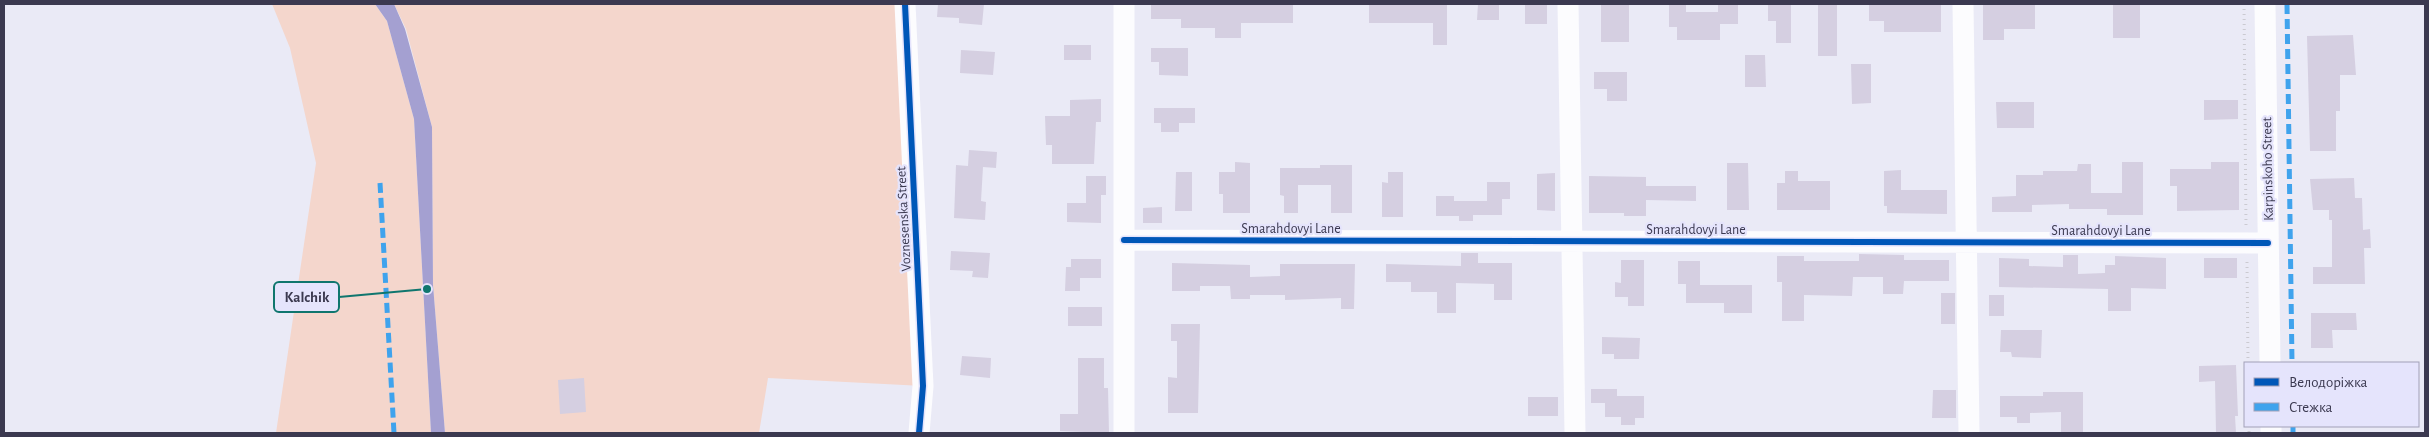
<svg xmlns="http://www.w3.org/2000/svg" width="2429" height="437" viewBox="0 0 2429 437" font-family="'Alegreya Sans',sans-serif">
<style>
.green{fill:#f4d6cc}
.water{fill:#a4a0d1}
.building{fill:#d5cfe1}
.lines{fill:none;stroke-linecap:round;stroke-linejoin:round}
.path{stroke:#cbcad1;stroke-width:3;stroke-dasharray:1 4;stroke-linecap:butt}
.minor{stroke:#fcfcfe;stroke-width:21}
.quiet{stroke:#3fa3ed;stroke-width:5;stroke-dasharray:10 5;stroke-linecap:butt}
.cycleway-casing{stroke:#e5e4fc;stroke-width:9}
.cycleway{stroke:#0057b8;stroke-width:6}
.labels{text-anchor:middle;stroke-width:4.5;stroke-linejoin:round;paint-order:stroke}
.street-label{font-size:14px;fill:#3b3950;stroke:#e5e4fc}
.leader{fill:none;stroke:#0f766e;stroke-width:2}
.callout-dot{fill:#0f766e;stroke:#e5e4fc;stroke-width:2}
.callout{fill:#e5e4fc;stroke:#0f766e;stroke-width:2}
.callout-label{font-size:15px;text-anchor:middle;font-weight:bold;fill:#3b3950}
</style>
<rect width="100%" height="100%" fill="#eaeaf6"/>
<!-- green -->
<path class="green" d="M272,4H375L387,21L414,119L431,433H276L316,163L290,48Z
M394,4H905L923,386L768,378L759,433H445L433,285L432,127L406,29Z"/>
<!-- water -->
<path class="water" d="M375,4H394L405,29L432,127L433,285L445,433H431L414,119L387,21Z"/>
<!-- building -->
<path class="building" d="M938,4H984L982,25L959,23V18L937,17Z
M1151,4H1293V23H1241V38H1215V28H1181V19H1151Z
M1369,4H1447V45H1433V23H1369Z
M1478,4H1499V20H1477Z
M1525,4H1547V24H1525Z
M1601,4H1629V42H1601Z
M1669,4H1686V12H1718V4H1738V24H1720V40H1677V27H1669Z
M1768,4H1791V43H1776V21H1768Z
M1818,4H1837V56H1818Z
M1869,4H1941V32H1884V21H1869Z
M1983,4H2035V29H2004V40H1983Z
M2113,4H2140V38H2113Z
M2353,35L2356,75H2340V111H2336V151H2310L2307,36Z
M1064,45H1091V60H1064Z
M1151,48H1188V76L1159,75V62H1151Z
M961,50L995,52L993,75L960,73Z
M1745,55H1765L1766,87H1745Z
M1851,64H1871V103L1852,104Z
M1594,72H1627V101H1607V89H1594Z
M1101,99V122H1096L1094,164H1052V145H1046L1045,116H1070V100Z
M2204,100H2238V119L2204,120Z
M1996,102H2034V128H1997Z
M1154,108H1195V123H1179V132H1161V123H1154Z
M969,150L997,152L996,168L983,167L981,201L986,202L985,220L954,218L956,165L968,166Z
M1235,162L1250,163V213H1223V194H1219V172H1235Z
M2122,162H2143V215H2107V209H2069V204L2032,205V212H1992V197L2016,196V175H2043V171H2077L2078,164H2091V193H2122Z
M2211,162H2239V210L2177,211V186H2170V169H2211Z
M1727,163H1748L1749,210H1727Z
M1320,165H1352V213H1331V185H1298V213H1284V196L1280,195V168H1320Z
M1901,170V190H1947V214L1887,213V206H1884V171Z
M1785,171H1798V181H1830V210H1777V183H1785Z
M1176,172H1192V211H1175Z
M1388,172H1403V217H1382V182L1388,183Z
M1555,173V211L1537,210V174Z
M1086,176H1106V195H1101V223L1067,222V203H1086Z
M1589,176L1646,177V186H1696V201L1646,200V216H1624V213H1589Z
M2354,178L2355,198H2362L2363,230L2370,229L2371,248H2364L2365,284H2313V267H2332V220H2329V210H2313L2310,179Z
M1487,182H1510V199H1502V215H1473V221H1459V216H1436V196H1454V201H1487Z
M1162,207V223H1143V208Z
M951,251L990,253L988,278L972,277L973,271L950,270Z
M1461,253H1478V263H1512V300H1494V284L1456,283V313H1437V292H1411V282H1386V264L1461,266Z
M1859,254L1904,255V260H1949V281H1904L1903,294H1883V277H1853L1852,296L1804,295V321H1782V282H1777V256H1804V261H1859Z
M2063,255H2078V274L2105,273V265H2115V256L2166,258V289L2131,288V311H2108V289L1999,287V258L2029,259V266L2063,267Z
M2204,258H2237V278H2204Z
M1071,259H1101V278H1080V291H1065L1066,267H1071Z
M1621,260H1644V306H1628V297H1615V282L1621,283Z
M1678,261H1700V285H1752V313H1724V303H1686V284H1678Z
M1172,263L1250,265V277L1280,276V264H1355L1354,309H1341V298L1285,300V295H1250V299H1231L1230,286H1200V291H1172Z
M1941,293H1955V324H1941Z
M1989,295H2004V316H1989Z
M1068,307H1102V326H1068Z
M2311,313H2356L2357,330H2332L2333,348H2311Z
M1171,324H1200L1198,413H1168V377L1177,378V341H1171Z
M2001,330H2042L2041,358L2012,357L2011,352H2000Z
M1602,337L1640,338L1639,359H1614V354H1602Z
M962,356L991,358L990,378L960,375Z
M1078,358H1104V388H1108L1109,433L1060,431V414H1078Z
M2236,365L2238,416H2235L2236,433H2216L2215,381L2199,382V366Z
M584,378L586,412L560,414L558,380Z
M1591,389H1617V396H1644V418H1635V425H1621V417H1605V403H1591Z
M1933,390H1956V418H1932Z
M2043,392H2083V433H2061V412L2030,413V423H2017V417H2000V396H2043Z
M1528,397H1558V416H1528Z"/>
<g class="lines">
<!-- path -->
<path class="path" d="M2244,4L2246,226
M2247,262L2248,363
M2249,426V433"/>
<!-- minor -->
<path class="minor" d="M905,4L923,386L919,433
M1568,4L1575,433
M1963,4L1969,433
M2265,4L2270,363
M1124,240L2268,243
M2271,426V433
M1124,433V4"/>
<!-- quiet -->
<path class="quiet" d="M2287,4L2292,363
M380,183L394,433
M2293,426V433"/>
<!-- cycleway casing -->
<g class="cycleway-casing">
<path id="cycleway" d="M905,4L923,386L919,433
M1124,240L2268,243"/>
</g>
<!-- cycleway -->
<use href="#cycleway" class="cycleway"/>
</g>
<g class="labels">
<!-- street labels -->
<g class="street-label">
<text transform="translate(2267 169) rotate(-91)" y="5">Karpinskoho Street</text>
<text transform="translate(903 219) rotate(-93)" y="5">Voznesenska Street</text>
<text x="1291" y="233">Smarahdovyi Lane</text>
<text x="1696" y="234">Smarahdovyi Lane</text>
<text x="2101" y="235">Smarahdovyi Lane</text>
</g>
</g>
<!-- callouts -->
<path class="leader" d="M427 289L339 297"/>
<circle class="callout-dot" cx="427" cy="289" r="5"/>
<rect class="callout" x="274" y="282" width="65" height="30" rx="5"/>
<g class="callout-label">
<text x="307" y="302">Kalchik</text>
</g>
<!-- border -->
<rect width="2429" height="437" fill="none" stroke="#3b3950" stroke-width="10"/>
<!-- legend -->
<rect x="2244" y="362" width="175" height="65" fill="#e5e4fc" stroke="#a1a0b7"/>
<rect x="2254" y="378" width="25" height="8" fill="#0057b8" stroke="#a1a0b7"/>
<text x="2289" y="387" font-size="15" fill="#3b3950">Велодоріжка</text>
<rect x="2254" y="403" width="25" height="8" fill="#3fa3ed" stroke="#a1a0b7"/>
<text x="2289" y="412" font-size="15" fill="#3b3950">Стежка</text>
</svg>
